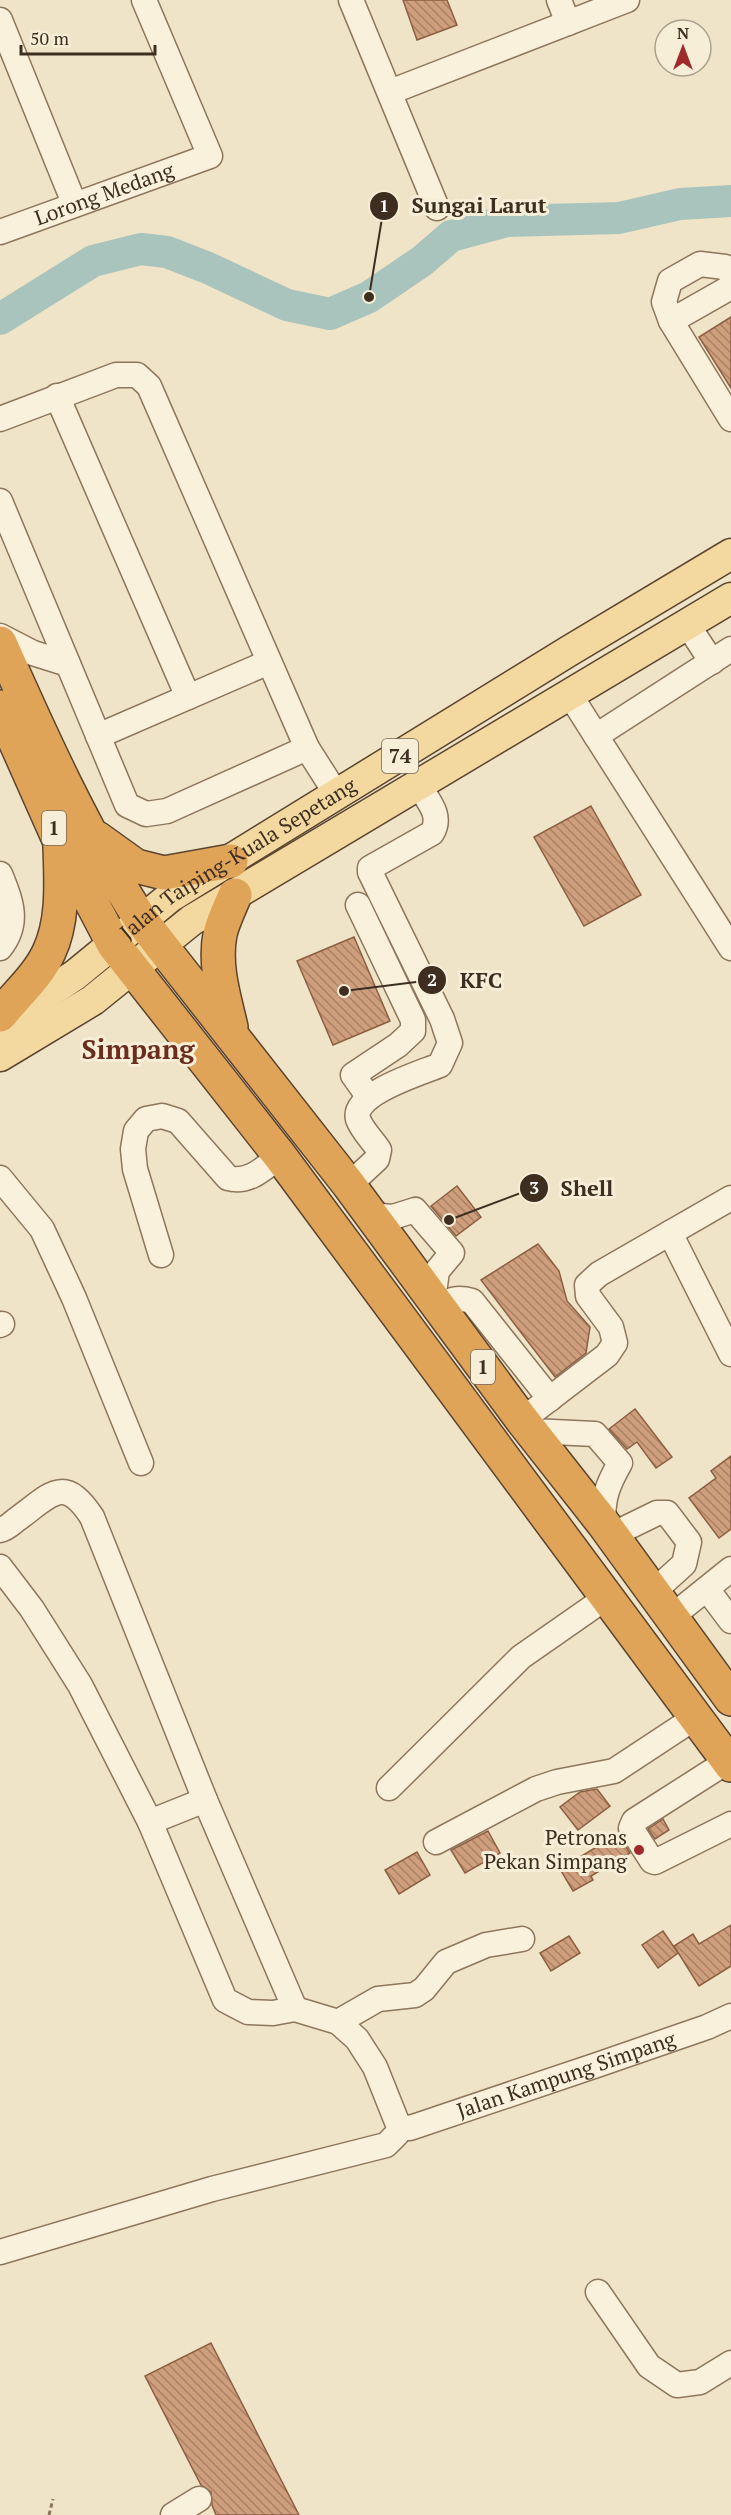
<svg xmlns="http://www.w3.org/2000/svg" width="731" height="2515" viewBox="0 0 731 2515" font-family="'PT Serif',serif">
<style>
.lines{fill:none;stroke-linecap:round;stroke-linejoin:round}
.river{stroke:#a9c4bc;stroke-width:32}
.building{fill:url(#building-back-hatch);stroke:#8d5f41;stroke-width:1.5}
.minor-casing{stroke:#8d765c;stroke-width:27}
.major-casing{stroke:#5b4430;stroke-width:33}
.highway-casing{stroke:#5b4430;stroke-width:36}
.path{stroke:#8d765c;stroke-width:3;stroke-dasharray:4.5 3;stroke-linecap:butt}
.minor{stroke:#faf1dc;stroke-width:24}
.major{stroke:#f3d9a0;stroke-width:30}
.highway{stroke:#e0a458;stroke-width:33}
.poi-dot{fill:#9e2a2b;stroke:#f7eed8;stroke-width:2}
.labels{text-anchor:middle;stroke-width:6;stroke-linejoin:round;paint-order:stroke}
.shield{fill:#f7eed8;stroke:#756857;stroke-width:1.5}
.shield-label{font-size:20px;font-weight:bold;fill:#3d2e20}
.street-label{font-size:21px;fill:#3d2e20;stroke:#f7eed8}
.poi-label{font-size:21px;fill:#3d2e20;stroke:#f7eed8;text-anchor:end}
.district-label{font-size:27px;font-weight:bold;fill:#6b2e1e;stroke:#f7eed8}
.leader{fill:none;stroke:#3d2e20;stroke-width:2}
.callout-dot{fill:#3d2e20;stroke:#f7eed8;stroke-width:2}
.mark-label{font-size:18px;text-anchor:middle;font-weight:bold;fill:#fff}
.callout-label{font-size:22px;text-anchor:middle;font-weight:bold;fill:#3d2e20;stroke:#f7eed8;stroke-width:6;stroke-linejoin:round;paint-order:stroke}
</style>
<defs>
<pattern id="building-back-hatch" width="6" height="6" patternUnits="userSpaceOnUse" patternTransform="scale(1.5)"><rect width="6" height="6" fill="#cf9f7d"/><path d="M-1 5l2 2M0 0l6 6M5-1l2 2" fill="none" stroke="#a98266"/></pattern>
</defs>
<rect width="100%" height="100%" fill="#f0e4c8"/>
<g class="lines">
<!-- river -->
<path class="river" d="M0,319L93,261L141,249L167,252L208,268L287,305L330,314L369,297L422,261L451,236L507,221L619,218L680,204L731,201"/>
</g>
<!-- building -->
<path class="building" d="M403,0H447L457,25L417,40Z
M731,317V388L699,337Z
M591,806L641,895L584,926L534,837Z
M354,937L390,1021L333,1045L297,961Z
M457,1186L481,1217L456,1236L431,1206Z
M538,1244L559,1271L567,1301L590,1327L586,1353L555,1377L481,1280Z
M635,1409L672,1457L656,1468L637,1442L627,1449L609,1429Z
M731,1456V1529L719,1538L689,1498L716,1478L711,1471Z
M597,1789L610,1806L578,1830L560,1807L580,1792Z
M663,1819L669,1830L655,1839L648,1829Z
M488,1831L500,1853L465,1873L451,1850Z
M618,1834L630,1853L591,1876L593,1880L573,1891L560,1869Z
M417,1852L430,1875L399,1894L385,1870Z
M731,1925V1966L699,1986L674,1946L693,1934L699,1944Z
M663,1931L678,1953L658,1968L642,1945Z
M569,1936L580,1953L551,1971L540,1953Z
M211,2343L299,2515H216L212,2505L211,2492L201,2485L145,2376Z"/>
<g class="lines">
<!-- minor casing -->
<g class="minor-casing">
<g id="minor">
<path d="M351,0L437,208"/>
<path d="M559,0L568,23"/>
<path d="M0,20L74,203"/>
<path d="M390,92L627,0"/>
<path id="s1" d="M0,232L210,156L144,0"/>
<path d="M731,287L671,321L731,419"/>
<path d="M671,321L664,302L670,281L700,264L725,267L731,274"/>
<path d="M57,396L188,697"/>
<path d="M0,419L116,375H137L149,386L307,748L337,795"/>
<path d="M0,501L127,805L146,814L167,811L307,748"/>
<path d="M687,624L712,662"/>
<path d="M0,636L33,653L68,664"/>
<path d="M570,695L731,948"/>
<path d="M98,736L269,662"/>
<path d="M596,736L731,649"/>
<path d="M0,874C11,901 20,923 0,948"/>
<path d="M358,905L413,1020V1031L398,1045L353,1075L368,1096"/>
<path d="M0,1178L42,1229L74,1298L141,1463"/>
<path d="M349,1185L377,1159L379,1150C374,1142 361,1129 358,1119C351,1094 421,1073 440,1065L450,1043L442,1019L370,872V868L432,833C443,815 427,800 418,784"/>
<path d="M369,1215L393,1217L415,1210L452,1253L437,1271L433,1300"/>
<path d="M670,1233L731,1354"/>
<path d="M161,1255L135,1169L133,1149L136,1131L146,1119L162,1116L178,1121L228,1178C249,1184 264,1168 280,1156"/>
<path d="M438,1307C450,1299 458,1297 472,1301L550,1399"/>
<path d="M0,1325L2,1324"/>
<path d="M522,1420L607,1355L615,1343L611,1327L588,1296L587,1285L599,1274L731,1198"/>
<path d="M532,1431L595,1434L620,1463C607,1486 603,1497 603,1523"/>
<path d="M0,1530C6,1529 11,1524 16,1520C50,1496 63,1473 92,1517L205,1800L295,2009"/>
<path d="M612,1535L657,1513H667L689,1542L684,1564L652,1593"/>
<path d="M0,1567L32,1609L80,1685L150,1822L225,2000L248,2012L273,2013L295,2009L338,2022L357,2039L375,2067L399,2127L397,2134L386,2145L212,2189L0,2252"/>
<path d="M707,1589L731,1621"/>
<path d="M670,1618L731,1569"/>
<path d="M728,1761L634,1821L631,1828L652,1861L655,1862L731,1824"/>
<path d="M389,1788L521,1657L607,1597"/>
<path d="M150,1822L205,1800"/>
<path d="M436,1842L536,1789L557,1782L614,1771L696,1717"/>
<path d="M338,2022L378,1999L415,1995L424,1989L446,1962L486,1945L522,1939"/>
<path id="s2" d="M399,2127L410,2128L597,2065L707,2027L731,2016"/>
<path d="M598,2292L649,2366L677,2385L700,2382L731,2363"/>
<path d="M173,2515L199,2499"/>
</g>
</g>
<!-- major casing -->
<g class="major-casing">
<g id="major">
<path id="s3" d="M0,1025L75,975L170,897L569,651L731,554"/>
<path d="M0,1056L93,1000L192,920L731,598"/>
</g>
</g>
<!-- highway casing -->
<g class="highway-casing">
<path id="highway" d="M0,643C42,738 85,833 141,920L349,1185L522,1420L603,1523L731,1699
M0,707L60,842L114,945L280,1156L731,1765
M97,838L136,866L164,873L231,861
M0,1015C16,995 38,976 49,952C64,920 61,881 60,846
M231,1027C224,997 214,966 220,934C223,921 230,907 235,895"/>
</g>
<!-- path -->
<path class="path" d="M49,2515L53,2499"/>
<!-- minor -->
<use href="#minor" class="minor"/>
<!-- major -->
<use href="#major" class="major"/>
<!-- highway -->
<use href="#highway" class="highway"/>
</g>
<!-- markers -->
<circle class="poi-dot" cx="639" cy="1850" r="6"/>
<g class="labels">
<!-- shield labels -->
<g class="shield">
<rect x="382" y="739" width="36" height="34" rx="4.5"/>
<rect x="42" y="811" width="24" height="34" rx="4.5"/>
<rect x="471" y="1350" width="24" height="34" rx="4.5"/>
</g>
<g class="shield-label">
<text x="400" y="763">74</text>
<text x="54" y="835">1</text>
<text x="483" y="1374">1</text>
</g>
<!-- street labels -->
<g class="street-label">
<text dy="7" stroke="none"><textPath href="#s1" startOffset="111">Lorong Medang</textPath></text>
<text dy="7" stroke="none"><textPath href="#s3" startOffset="291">Jalan Taiping-Kuala Sepetang</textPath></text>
<text dy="7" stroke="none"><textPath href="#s2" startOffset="176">Jalan Kampung Simpang</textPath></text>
</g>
<!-- poi labels -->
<g class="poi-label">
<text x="627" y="1845">Petronas<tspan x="627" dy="24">Pekan Simpang</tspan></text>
</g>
<!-- district labels -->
<g class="district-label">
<text x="138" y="1059">Simpang</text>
</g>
</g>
<!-- callouts -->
<path class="leader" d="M369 297L384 206M344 991L432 980M449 1220L534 1188"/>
<g class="callout-dot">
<circle cx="369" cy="297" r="6"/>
<circle cx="344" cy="991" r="6"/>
<circle cx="449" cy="1220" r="6"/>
<circle cx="384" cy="206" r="15"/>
<circle cx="432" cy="980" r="15"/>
<circle cx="534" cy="1188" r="15"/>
</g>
<g class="mark-label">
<text x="384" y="212">1</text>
<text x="432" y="986">2</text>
<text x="534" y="1194">3</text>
</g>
<g class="callout-label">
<text x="479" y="213">Sungai Larut</text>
<text x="481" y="988">KFC</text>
<text x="587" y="1196">Shell</text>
</g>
<!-- north arrow -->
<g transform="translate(683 48)"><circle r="28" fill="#f7eed8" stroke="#ada18e" stroke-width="1.5"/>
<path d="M0-4.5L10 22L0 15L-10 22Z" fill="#9e2a2b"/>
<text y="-9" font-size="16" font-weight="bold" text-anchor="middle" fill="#3d2e20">N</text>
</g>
<!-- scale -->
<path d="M21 45v9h134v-9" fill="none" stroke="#3d2e20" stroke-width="3"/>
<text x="30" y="45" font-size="18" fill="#3d2e20" stroke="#f7eed8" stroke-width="4.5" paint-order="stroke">50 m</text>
</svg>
